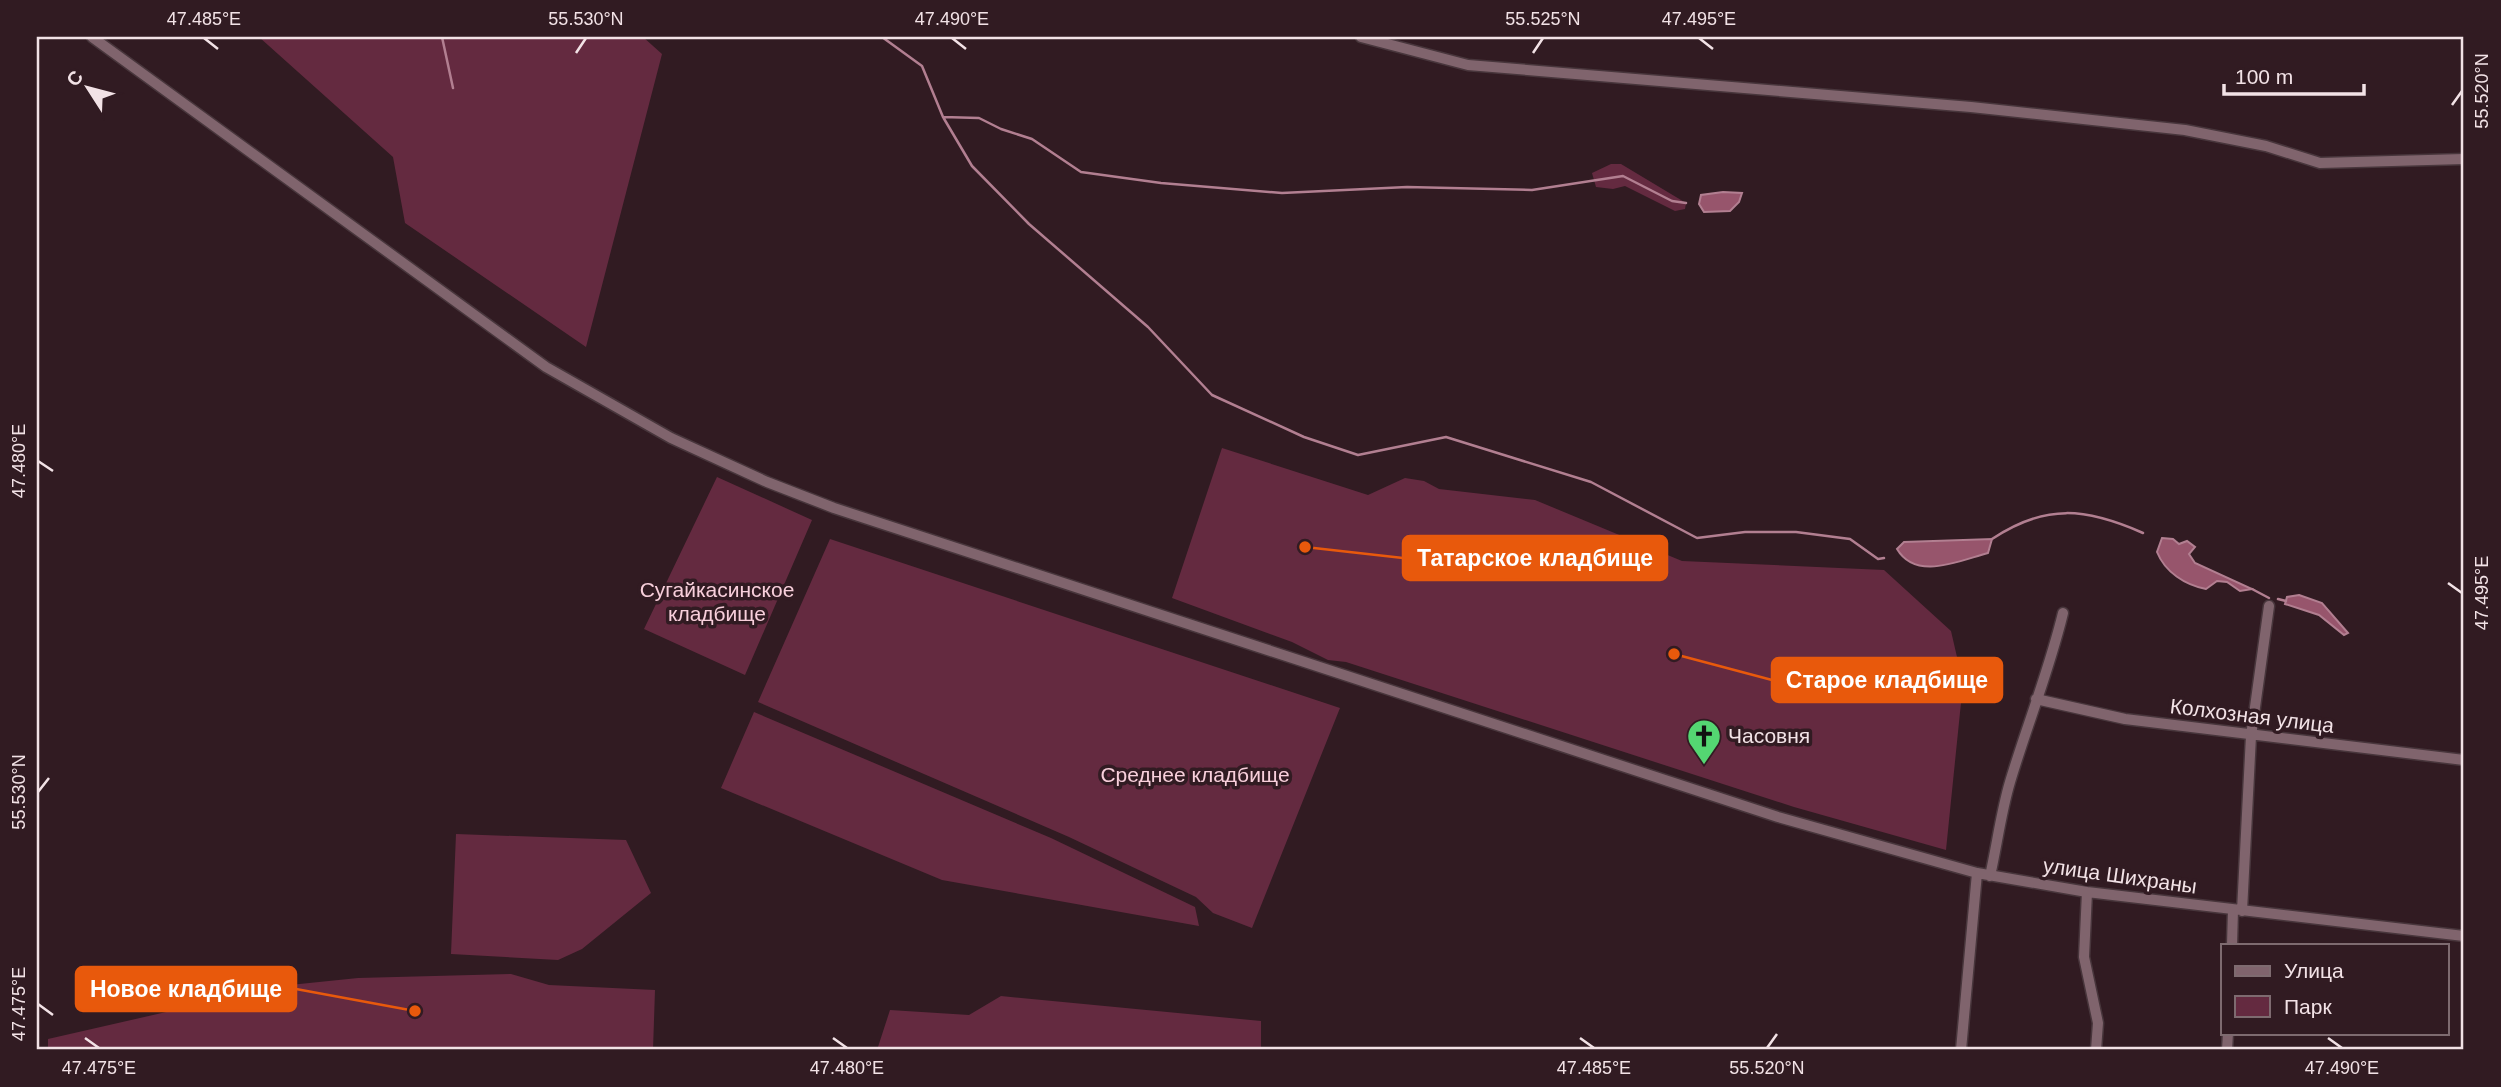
<svg xmlns="http://www.w3.org/2000/svg" width="2501" height="1087" viewBox="0 0 2501 1087" font-family="Helvetica,sans-serif">
<style>
.green{fill:#642a40}
.water{fill:#97556c;stroke:#b27f91;stroke-width:2}
.lines{fill:none;stroke-linecap:round;stroke-linejoin:round}
.stream{stroke:#b27f91;stroke-width:2.5}
.minor-casing{stroke:#48363c;stroke-width:13}
.minor{stroke:#80646d;stroke-width:10}
.ticks{fill:none;stroke:#f2e2e6;stroke-width:2.5}
.labels{text-anchor:middle;stroke-width:7;stroke-linejoin:round;paint-order:stroke}
.park-label{font-size:21px;fill:#f8cfdb;stroke:#311b22}
.street-label{font-size:21px;fill:#f2e2e6;stroke:#311b22}
.poi-label{font-size:21px;fill:#f2e2e6;stroke:#311b22;text-anchor:start}
.leader{fill:none;stroke:#e8590c;stroke-width:2.5}
.callout-dot{fill:#e8590c;stroke:#311b22;stroke-width:2.5}
.callout{fill:#e8590c;stroke:#e8590c;stroke-width:2.5}
.callout-label{font-size:23px;text-anchor:middle;font-weight:bold;fill:#fff}
.neatline{fill:none;stroke:#f2e2e6;stroke-width:2.5}
.ticks-label{font-size:18px;text-anchor:middle;fill:#f2e2e6}
</style>
<rect width="100%" height="100%" fill="#311b22"/>
<!-- green -->
<path class="green" d="M259,37H643L662,54L586,347L405,223L393,157Z
M1611,164H1621L1686,203L1685,209L1675,211L1625,186L1613,189L1596,187L1592,173Z
M1222,448L1368,495L1405,478L1424,481L1439,489L1535,500L1682,561L1884,570L1951,631L1963,683L1946,850L1794,807L1346,662L1328,660L1292,642L1172,598Z
M717,477L812,520L745,675L644,629Z
M830,539L1340,708L1252,928L1213,913L1196,897L1069,837L758,702Z
M754,712L1051,838L1195,907L1199,926L942,880L721,788Z
M456,834L626,840L651,893L582,949L558,960L451,954Z
M511,974L549,985L655,990L653,1050H48V1039L280,986L358,978Z
M1001,996L1261,1021V1050H877L890,1010L969,1015Z"/>
<!-- water -->
<path class="water" d="M1723,192L1742,193L1739,202L1730,211L1704,212L1699,204L1701,195Z
M2162,538L2173,539L2179,544L2187,541L2195,547L2189,554L2195,563L2252,589L2240,591L2227,582L2217,581L2206,589C2185,585 2165,572 2157,552Z
M1992,539L1988,553C1958,561 1916,581 1897,549L1904,542Z
M2299,595L2322,603L2348,633L2344,635L2319,615L2285,604L2287,597Z"/>
<g class="lines">
<!-- stream -->
<path class="stream" d="M442,37L453,88
M882,37L922,66L943,117L972,166L1029,224L1148,327L1212,395L1304,437L1358,455L1446,437L1591,482L1697,538L1745,532H1796L1850,539L1878,559L1884,558
M943,117L979,118L1001,129L1032,139L1081,172L1161,183L1282,193L1407,187L1532,190L1623,176L1672,201L1686,203
M1992,539C2046,503 2086,508 2143,533
M2252,589L2269,598
M2278,599L2286,601"/>
<!-- minor casing -->
<g class="minor-casing">
<path id="minor" d="M92,37L546,367L671,438L767,482L834,508L1778,817L1977,873L2087,892L2464,936
M1361,37L1468,65L1971,107L2185,130L2266,146L2320,163L2464,159
M2036,699L2125,719L2464,760
M1990,876C1997,845 2001,812 2010,782C2027,725 2049,671 2063,613
M2087,892L2084,957L2098,1023L2096,1050
M2242,911L2251,736L2269,606
M2232,945L2233,910
M1961,1050L1977,873
M2227,1050L2228,1033"/>
</g>
<!-- minor -->
<use href="#minor" class="minor"/>
</g>
<!-- ticks -->
<path class="ticks" d="M204,38L218,49M952,38L966,49M1699,38L1713,49M576,53L586,38M1533,53L1543,38M2452,105L2462,91M38,461L53,471M2448,583L2462,593M38,792L49,778M38,1004L53,1015M85,1038L99,1048M833,1038L847,1048M1580,1038L1594,1048M2328,1038L2342,1048M1767,1048L1777,1034"/>
<!-- icons -->
<defs>
<g id="church-pin" transform="scale(1.75)"><path d="M0 17L-7.5 6A9.5 9.5 0 1 1 7.5 6Z" fill="#54d672" stroke="#311b22"/><path d="M-1.2-6h2.4v3.5h3.3v2.4h-3.3V6h-2.4V-.1h-3.3v-2.4h3.3Z" fill="#111"/></g>
</defs>
<g fill-rule="evenodd">
<use href="#church-pin" x="1704" y="736"/>
</g>
<g class="labels">
<!-- park labels -->
<g class="park-label">
<text x="717" y="597">Сугайкасинское<tspan x="717" dy="24">кладбище</tspan></text>
<text x="1195" y="782">Среднее кладбище</text>
</g>
<!-- street labels -->
<g class="street-label">
<text transform="translate(2252 716) rotate(7)" y="7">Колхозная улица</text>
<text transform="translate(2120 876) rotate(8)" y="7">улица Шихраны</text>
</g>
<!-- poi labels -->
<g class="poi-label">
<text x="1728" y="743">Часовня</text>
</g>
</g>
<!-- callouts -->
<path class="leader" d="M1305 547L1403 558M1674 654L1772 680M415 1011L296 989"/>
<g class="callout-dot">
<circle cx="1305" cy="547" r="7"/>
<circle cx="1674" cy="654" r="7"/>
<circle cx="415" cy="1011" r="7"/>
</g>
<g class="callout">
<rect x="1403" y="536" width="264" height="44" rx="7"/>
<rect x="1772" y="658" width="230" height="44" rx="7"/>
<rect x="76" y="967" width="220" height="44" rx="7"/>
</g>
<g class="callout-label">
<text x="1535" y="566">Татарское кладбище</text>
<text x="1887" y="688">Старое кладбище</text>
<text x="186" y="997">Новое кладбище</text>
</g>
<!-- border -->
<rect width="2501" height="1087" fill="none" stroke="#311b22" stroke-width="77"/>
<!-- legend -->
<rect x="2221" y="944" width="228" height="91" fill="#311b22" stroke="#7e6b70" stroke-width="2"/>
<rect x="2235" y="966" width="35" height="10" fill="#80646d" stroke="#7e6b70" stroke-width="2"/>
<text x="2284" y="978" font-size="21" fill="#f2e2e6">Улица</text>
<rect x="2235" y="996" width="35" height="21" fill="#642a40" stroke="#7e6b70" stroke-width="2"/>
<text x="2284" y="1014" font-size="21" fill="#f2e2e6">Парк</text>
<!-- north arrow -->
<g transform="translate(88 88) rotate(306)" stroke="#311b22" stroke-width="5" paint-order="stroke">
<path d="M0-5L12 26L0 18L-12 26Z" fill="#f2e2e6"/>
<text y="-10" font-size="19" font-weight="bold" text-anchor="middle" fill="#f2e2e6">С</text>
</g>
<!-- scale -->
<path d="M2224 84v10h140v-10" fill="none" stroke="#f2e2e6" stroke-width="3.5"/>
<text x="2235" y="84" font-size="21" fill="#f2e2e6" stroke="#311b22" stroke-width="5" paint-order="stroke">100 m</text>
<rect x="38" y="38" width="2424" height="1010" class="neatline"/>
<g class="ticks-label">
<text x="204" y="25">47.485°E</text>
<text x="586" y="25">55.530°N</text>
<text x="952" y="25">47.490°E</text>
<text x="1543" y="25">55.525°N</text>
<text x="1699" y="25">47.495°E</text>
<text transform="translate(2482 91) rotate(-90)" y="6">55.520°N</text>
<text transform="translate(19 461) rotate(-90)" y="6">47.480°E</text>
<text transform="translate(2482 593) rotate(-90)" y="6">47.495°E</text>
<text transform="translate(19 792) rotate(-90)" y="6">55.530°N</text>
<text transform="translate(19 1004) rotate(-90)" y="6">47.475°E</text>
<text x="99" y="1074">47.475°E</text>
<text x="847" y="1074">47.480°E</text>
<text x="1594" y="1074">47.485°E</text>
<text x="1767" y="1074">55.520°N</text>
<text x="2342" y="1074">47.490°E</text>
</g>
</svg>
